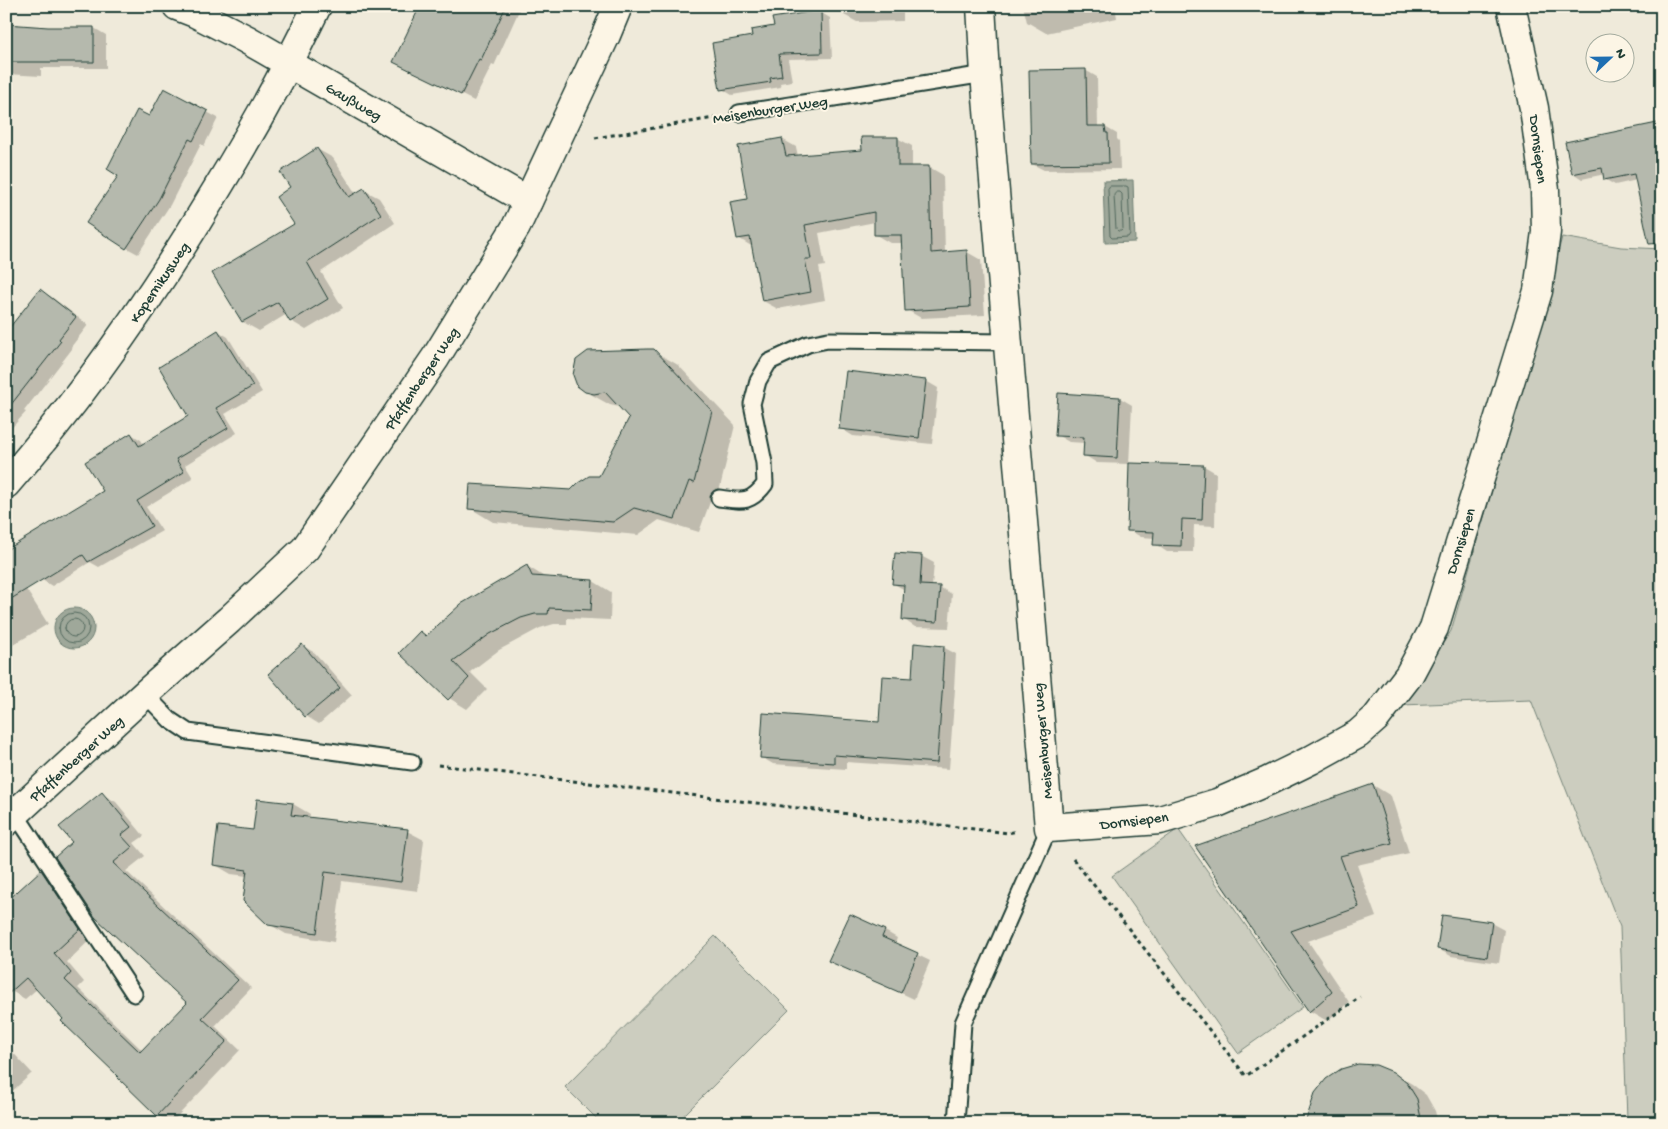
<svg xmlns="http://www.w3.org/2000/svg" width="1668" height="1129" viewBox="0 0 1668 1129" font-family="'Gochi Hand',sans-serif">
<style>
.green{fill:#cccdbf;stroke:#76857a}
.water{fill:#9fa89a;stroke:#6c7d71}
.shadow{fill:#0003}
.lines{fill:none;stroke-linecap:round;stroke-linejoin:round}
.shore{stroke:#52685d;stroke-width:1}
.building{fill:#b5b9ad;stroke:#1f3d34}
.lane-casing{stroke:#1f3d34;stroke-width:19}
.street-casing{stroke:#1f3d34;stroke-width:31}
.secondary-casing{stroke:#1f3d34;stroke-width:31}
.path{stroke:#1f3d34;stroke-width:3;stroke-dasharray:4 4;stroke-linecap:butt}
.lane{stroke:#fcf5e5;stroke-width:15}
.street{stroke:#fcf5e5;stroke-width:28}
.secondary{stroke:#fcf5e5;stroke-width:28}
.labels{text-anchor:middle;stroke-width:4;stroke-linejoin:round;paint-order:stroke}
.street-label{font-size:15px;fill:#1f3d34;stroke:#fcf5e5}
</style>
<rect width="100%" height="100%" fill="#efeada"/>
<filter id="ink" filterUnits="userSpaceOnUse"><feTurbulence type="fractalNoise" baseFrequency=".02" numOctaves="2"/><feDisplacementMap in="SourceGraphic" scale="10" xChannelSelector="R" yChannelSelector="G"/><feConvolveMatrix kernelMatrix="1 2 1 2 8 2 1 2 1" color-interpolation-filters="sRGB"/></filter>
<g filter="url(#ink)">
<!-- green -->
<path class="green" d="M1562,237L1621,247L1662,249V1123H1623L1627,1119L1620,927L1531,700L1402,705L1451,631L1534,345Z
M1178,829L1303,1007L1238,1053L1112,876Z
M715,936L789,1010L676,1123H601L565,1087Z"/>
<!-- water -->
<path class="water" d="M1133,180L1135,242L1105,243L1103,181Z
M54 628a20 20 0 1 1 40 0a20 20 0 1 1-40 0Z"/>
<!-- shadow -->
<path class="shadow" d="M449,6H521L494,66L492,65L474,101L407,68Z
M844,6H903V21L857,22L844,15Z
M1023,6H1115L1117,18L1046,33L1027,22Z
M1399,6H1442L1405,13L1399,9Z
M1531,6H1572L1539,12Z
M820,12L830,18L832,58L788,59L792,81L780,83L781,87L732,95L722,89L754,37L776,27Z
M6,25L47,28H94L106,35V68H41V76L6,74Z
M1085,70L1097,77L1098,127H1105L1117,134V139L1119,141L1120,169L1044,170L1032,164Z
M207,112L218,118L204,146L201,144L170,205L138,254L127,248L150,118Z
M1662,123L1637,180L1615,185L1606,180L1605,174L1582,179L1573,173Z
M897,138L912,146V167H929L943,175L945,253L967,252L981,260L985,315L921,318L907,310L903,243H890L876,235L875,222L819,233L825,266L819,267L825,300L778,309L763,301L753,247L738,238L748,200L782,139L796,147L798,156L863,151Z
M317,149L333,158L356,194L364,190L379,198L395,223L321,272L343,308L306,330L291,321L287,314L259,331L243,322L214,273L296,225L292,188Z
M40,290L53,298L88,325L71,347L72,349L24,411L26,412L6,434V333Z
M218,331L228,337L262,392L225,414L237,433L185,465L193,478L146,507L162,531L99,567L90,562L52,586L42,580L104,491L131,434L141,440L144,445L190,416Z
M654,351L678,365L735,425L718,496L713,494L699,532L659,520L638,535L493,522L470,508L572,492L600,477L630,418L619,407L610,405L585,391Z
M926,381L938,388L932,444L853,436L840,428Z
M1059,394L1120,398L1132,405L1129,464L1204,466L1216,473L1215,526L1194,525L1193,552H1167L1155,544V538L1141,537L1129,530L1130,464L1097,463L1084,455L1085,443L1069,442L1057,435Z
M921,556L934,563L932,587H939L952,594L949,628L915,627L903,619L905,590L894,584Z
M527,566L546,578L593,581L611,592L610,620L567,618V624H554L540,628L499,650L470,672L487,689L467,709L449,698L421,632L428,636Z
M6,584L24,586L48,624L6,649Z
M303,646L315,653L352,695L319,724L306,716L270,674Z
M943,647L956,654L954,689H955L949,769L846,762V769L773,764L761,757L880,724Z
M1373,785L1391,796L1409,853L1357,865L1376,917L1308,941L1349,1002L1327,1021L1310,1011L1197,847Z
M102,794L116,802L144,836L134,843L145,856L126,871L251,988L215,1026L240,1050L171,1123L157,1115L64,1019L37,989L25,999L11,991L6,986L42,872L55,880L93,937L67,962L84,982L78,988L143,1051L189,1003L73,843Z
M293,804L310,814L309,819L407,831L424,840L418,891L342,881L334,942L286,934L269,924L247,876L231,874L214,864L255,832Z
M1491,923L1504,930L1499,963L1451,956L1438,949Z
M885,931L897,938L895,944L930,961L914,999L843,966Z
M6,1045L32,1073L6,1097Z
M1393,1073L1412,1084L1426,1095L1435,1111L1438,1123H1310Z"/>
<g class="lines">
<!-- shore -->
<path class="shore" d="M1110,186H1126L1128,187L1130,234L1128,237L1112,238L1110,236L1108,189Z
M1117,192H1120L1122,194L1123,229L1121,231H1118L1116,229L1114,195Z
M59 628a15 15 0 1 1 30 0a15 15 0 1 1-30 0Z
M65 628a9 9 0 1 1 18 0a9 9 0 1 1-18 0Z"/>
</g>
<!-- building -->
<path class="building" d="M420,6H506L481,60L479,59L461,95L393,62Z
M821,10L822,53L779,54L782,76L770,78L771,82L720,90L712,43L752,36L751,30L774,26L772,18Z
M6,24L48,27H94V62H6Z
M1086,69L1087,126H1105L1106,133H1108L1109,163L1031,164L1029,70Z
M164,88L208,111L193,141L189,139L159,199L126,249L86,223L118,176L107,169L137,110L149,116Z
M1662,122V243L1649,244L1634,174L1604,180L1602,168L1572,174L1565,142Z
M861,137H898V166H929L931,253L967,250L970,307L905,311L901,235H874V212L805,225L811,259H805L811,292L762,301L750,237L737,239L730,202L747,199L738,146L782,138L786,156L862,150Z
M317,148L349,197L364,188L381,214L307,262L328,299L290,322L278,302L242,322L212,273L294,224L276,197L290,187L280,172Z
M40,289L76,317L59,339L61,341L6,411V332Z
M218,330L253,386L216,408L228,428L176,459L184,472L137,501L152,526L88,562L83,555L6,602V550L103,491L85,462L131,433L139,446L188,416L159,367Z
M647,349H654L712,411L694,483L689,481L675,519L634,508L613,522L468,509L470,484L571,490L578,483L589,476H599L629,418L605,392L594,394L585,392L577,386L573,375L576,360L588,351Z
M846,371L926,380L919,438L839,429Z
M1058,393L1120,397L1117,458L1083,456L1084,437L1055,436Z
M1129,463L1204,465L1202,520L1182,519L1181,546L1153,545L1154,532L1127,531Z
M895,553L922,555L920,585L940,586L937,622L902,620L904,585L892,584Z
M527,565L532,576L593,580L591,610L549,608L548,614H535L521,618L490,634L453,661L469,678L448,700L399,653L420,631L426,636L461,604Z
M914,643L944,646L942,681H943L937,763L834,755V763L760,758L763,713L879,722L882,676L912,678Z
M302,644L340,688L305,717L268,674Z
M1373,784L1392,843L1340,856L1359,907L1291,931L1332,992L1309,1012L1195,846Z
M102,792L131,827L121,835L132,847L113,863L238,980L202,1018L227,1041L157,1116L117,1077L118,1076L61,1021L63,1019L26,978L6,996V902L41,870L80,929L54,953L71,973L65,980L140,1052L187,1003L95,917L55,857L72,842L59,827Z
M257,799L293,803L291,815L408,829L401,882L325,872L317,933L268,925L243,901L247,870L213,865L218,826L253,830Z
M850,914L885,930L882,937L918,953L901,993L828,961Z
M1442,915L1492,922L1487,957L1437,949Z
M1358,1064L1376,1065L1393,1072L1407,1083L1417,1099L1422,1123H1305L1315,1093L1326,1079L1341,1069Z"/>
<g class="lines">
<!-- lane casing -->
<g class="lane-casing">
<path id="lane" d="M739,113L985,74
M719,498C742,501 750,504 765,484L764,463L752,404L758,381L769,362L808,344L828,340L1008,342
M145,694L170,720L188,732L412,762
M15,813L134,994
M956,1123L963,1023L1049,828"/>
</g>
<!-- street casing -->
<g class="street-casing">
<path id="street" d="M177,6L195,13L246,39L528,201
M981,6L985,74L1049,828L1160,820L1217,803L1268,781L1311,760L1358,734L1376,718L1409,675L1434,628L1538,291L1546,232L1545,190L1534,108L1511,6
M6,484C86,393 155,293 217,189C253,130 287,69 317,6"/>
</g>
<!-- secondary casing -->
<g class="secondary-casing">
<path id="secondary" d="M6,822L145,694L229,620L305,549L436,357L516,227L606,35L618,6"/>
</g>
<!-- path -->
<path class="path" d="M595,138L714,118
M438,765L1008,833L1017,831
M1073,859L1246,1076L1360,997"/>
<!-- lane -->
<use href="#lane" class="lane"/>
<!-- street -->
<use href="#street" class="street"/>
<!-- secondary -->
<use href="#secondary" class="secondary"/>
</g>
</g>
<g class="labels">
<!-- street labels -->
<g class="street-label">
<text transform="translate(354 101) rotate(30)" y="5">Gaußweg</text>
<text transform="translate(770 109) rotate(-9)" y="5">Meisenburger Weg</text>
<text transform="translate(1539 149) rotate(83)" y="5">Dornsiepen</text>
<text transform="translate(159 282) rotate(-56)" y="5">Kopernikusweg</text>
<text transform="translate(421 378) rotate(-56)" y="5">Pfaffenberger Weg</text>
<text transform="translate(1460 541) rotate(-73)" y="5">Dornsiepen</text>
<text transform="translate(1042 741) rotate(-95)" y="5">Meisenburger Weg</text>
<text transform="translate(76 758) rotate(-42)" y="5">Pfaffenberger Weg</text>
<text transform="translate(1134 820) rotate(-7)" y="5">Dornsiepen</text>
</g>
</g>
<!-- margin -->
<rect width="1668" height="1129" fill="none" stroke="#fcf5e5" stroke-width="25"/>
<rect x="12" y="12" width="1643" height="1104" fill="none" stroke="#1f3d34" stroke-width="2" filter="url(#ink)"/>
<!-- north arrow -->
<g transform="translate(1610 58) rotate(68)"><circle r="24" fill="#fcf5e5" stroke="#a4ab9e"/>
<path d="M0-4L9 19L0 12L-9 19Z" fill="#1f6fb2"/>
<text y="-8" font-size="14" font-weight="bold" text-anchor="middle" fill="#1f3d34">N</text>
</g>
</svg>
